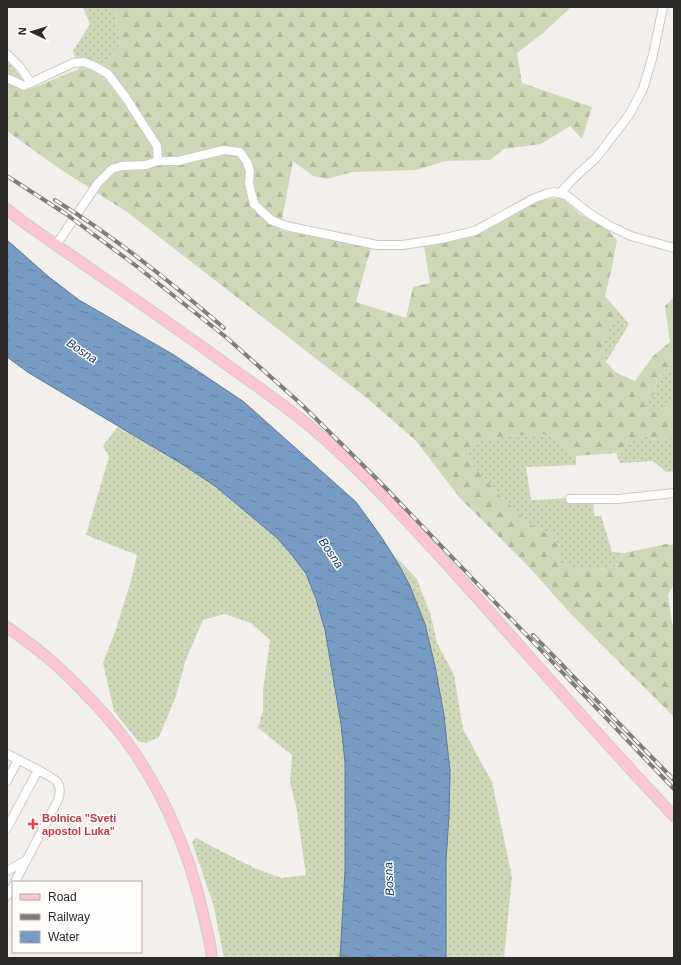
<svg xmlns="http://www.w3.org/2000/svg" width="681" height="965" viewBox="0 0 681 965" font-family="Arial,sans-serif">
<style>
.grass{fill:url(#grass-dots)}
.forest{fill:url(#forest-firs)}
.water{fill:url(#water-ripples);stroke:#607a96}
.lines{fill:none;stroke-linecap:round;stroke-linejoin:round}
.minor-casing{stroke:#ccc8c4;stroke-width:10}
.major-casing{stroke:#cdcccc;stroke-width:12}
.minor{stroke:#fff;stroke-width:8}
.major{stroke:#fec6d3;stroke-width:10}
.rail-casing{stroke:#807d7b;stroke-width:4}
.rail{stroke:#fffdfc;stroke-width:2.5;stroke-dasharray:8;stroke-linecap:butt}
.health-dot{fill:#e0444e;stroke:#fffdfc;stroke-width:1.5}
.labels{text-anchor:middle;stroke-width:3;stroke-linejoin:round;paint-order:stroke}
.health-label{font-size:11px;font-weight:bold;fill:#be3a42;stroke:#fffdfc;text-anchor:start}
.water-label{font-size:12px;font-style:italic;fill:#123d64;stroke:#fffdfc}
</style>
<defs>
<pattern id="grass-dots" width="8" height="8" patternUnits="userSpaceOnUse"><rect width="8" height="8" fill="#ced7b7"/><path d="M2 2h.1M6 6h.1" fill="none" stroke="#b1b99e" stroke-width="1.8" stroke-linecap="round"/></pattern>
<pattern id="forest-firs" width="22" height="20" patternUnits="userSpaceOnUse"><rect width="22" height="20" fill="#ced7b7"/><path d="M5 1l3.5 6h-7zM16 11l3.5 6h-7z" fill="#b1b99e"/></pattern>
<pattern id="water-ripples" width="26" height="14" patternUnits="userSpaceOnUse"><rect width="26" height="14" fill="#769cc4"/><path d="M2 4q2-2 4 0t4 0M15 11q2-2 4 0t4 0" fill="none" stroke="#617f9f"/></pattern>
</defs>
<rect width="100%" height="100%" fill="#f3efec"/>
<!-- grass -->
<path class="grass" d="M83,7H114L120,40L106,66L79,69L73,51L90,24Z
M7,60L30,89H10L7,87Z
M618,311L629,324L606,362L602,342Z
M674,362V404L657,411L646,409L644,404L654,394L657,379Z
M119,425C151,445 185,463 215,486C227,495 238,505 249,515C264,527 281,540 293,556C317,588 325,626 332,665C337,697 343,729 345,762C350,825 345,894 340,958H224L214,907L192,842L196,838L254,868L282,878L306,875L296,805L290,783L292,755L258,728L263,710V690L270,640L251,623L224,614L203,620L186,659L176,696L159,737L146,743L138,741L114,711L103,663L115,632L131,581L137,555L86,535L109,457L103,446Z
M547,434L576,456V465L526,467L531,500L593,497L594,516H601L612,552L624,553L616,566L595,570L558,564L559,548L552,534L535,528L501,497L472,464L468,453L481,441L508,436Z
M644,436L662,441L674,436V471L666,472L653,461L620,463L616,453L631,441Z
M396,557L417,579L431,616L437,643L454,675L463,729L492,782L512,877L504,958H446V862L449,816L450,771L444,715L435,666L425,624L410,586Z"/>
<!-- forest -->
<path class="forest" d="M114,7H571L543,33L517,53L522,83L592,107L582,139L570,126L541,144L504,149L490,160L445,161L417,170L352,172L327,179L313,176L293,161L280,230L371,248L356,302L406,318L413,287L430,283L424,246L479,234L543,199L562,198L580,214L605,227L617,240L612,267L605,296L618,311L602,342L606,362L615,372L635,381L653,356L670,342L665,306L674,297V362L657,379L654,394L644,405L647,409L657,411L674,404V436L662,441L644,436L631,441L616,453L576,456L547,434L508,436L481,441L468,453L472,464L501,497L535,528L552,534L559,548V564L595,570L616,566L624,553L666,544L674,545V584L668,595L672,623L674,625V717L570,613L528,566L460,498L416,441L368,399L127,212L60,169L7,131V87L10,89H30L79,69L106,66L120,40Z"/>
<!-- water -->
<path class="water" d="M7,240L49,277L79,300L174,355L244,402L356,502L380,535L398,563L410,586L425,624L435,666L444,715L450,771L449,816L446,862V958H340L345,870V763L341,724L325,630L316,599L306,574L292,555L277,538L215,486L182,464L29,373L7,357Z"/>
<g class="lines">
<!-- minor casing -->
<g class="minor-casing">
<path id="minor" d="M7,54L20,67L31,83
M7,78L24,86L73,63L84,62L94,66L108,74L126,98L157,146L158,161H178L224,150L240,152L247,162L250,171L249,183L254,204L271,220L286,226L377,245H403L441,239L475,231L533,199L546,194L554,192L566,195L590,214L608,225L631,236L674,248
M560,193L576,176L596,158L629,115L643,89L653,55L663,7
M56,245L98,183L112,169L122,166L146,165L158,161
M570,499H618L674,493
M7,754C16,759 53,776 57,782C61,787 60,794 58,800L15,882
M7,781L18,760
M7,828L38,770
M7,871L25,861
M7,896L13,886"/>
</g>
<!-- major casing -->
<g class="major-casing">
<path id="major" d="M7,209L22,221C91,270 162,317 230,367C258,387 286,406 312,428C360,469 402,515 444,561C521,646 595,733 674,816
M7,627C21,637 35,647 48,658C69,676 88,696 106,716C156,772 190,850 205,922C208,934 211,946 212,958"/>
</g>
<!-- minor -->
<use href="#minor" class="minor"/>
<!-- major -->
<use href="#major" class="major"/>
<!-- rail casing -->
<g class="rail-casing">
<path id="rail" d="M7,176L66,214L135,265L227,338L300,403L378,480L674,789
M55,200C115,237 171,282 224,328
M533,635L674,780"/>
</g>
<!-- rail -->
<use href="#rail" class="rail"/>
</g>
<!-- markers -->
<path class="health-dot" d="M31 818h4v4h4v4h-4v4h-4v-4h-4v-4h4z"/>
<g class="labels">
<!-- health labels -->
<g class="health-label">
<text x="42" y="822">Bolnica "Sveti<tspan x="42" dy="13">apostol Luka"</tspan></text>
</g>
<!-- water labels -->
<g class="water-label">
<text transform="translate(82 351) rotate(34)" y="4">Bosna</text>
<text transform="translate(331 553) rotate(56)" y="4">Bosna</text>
<text transform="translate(389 879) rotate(-93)" y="4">Bosna</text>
</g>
</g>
<!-- border -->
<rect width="681" height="965" fill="none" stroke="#2d2b2a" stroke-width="16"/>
<!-- legend -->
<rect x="12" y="881" width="130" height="72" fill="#fffdfc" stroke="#aba9a8"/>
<rect x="20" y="894" width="20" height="6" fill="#fec6d3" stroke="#aba9a8"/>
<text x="48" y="901" font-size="12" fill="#2d2b2a">Road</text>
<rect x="20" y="914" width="20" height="6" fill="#807d7b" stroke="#aba9a8"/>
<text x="48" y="921" font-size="12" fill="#2d2b2a">Railway</text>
<rect x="20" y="931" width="20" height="12" fill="url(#water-ripples)" stroke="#aba9a8"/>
<text x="48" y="941" font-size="12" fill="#2d2b2a">Water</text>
<!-- north arrow -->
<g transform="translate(32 32) rotate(274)" stroke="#fffdfc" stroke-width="3" paint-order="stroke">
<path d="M0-3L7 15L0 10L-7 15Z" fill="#2d2b2a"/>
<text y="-6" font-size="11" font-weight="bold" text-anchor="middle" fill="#2d2b2a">N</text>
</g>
</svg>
